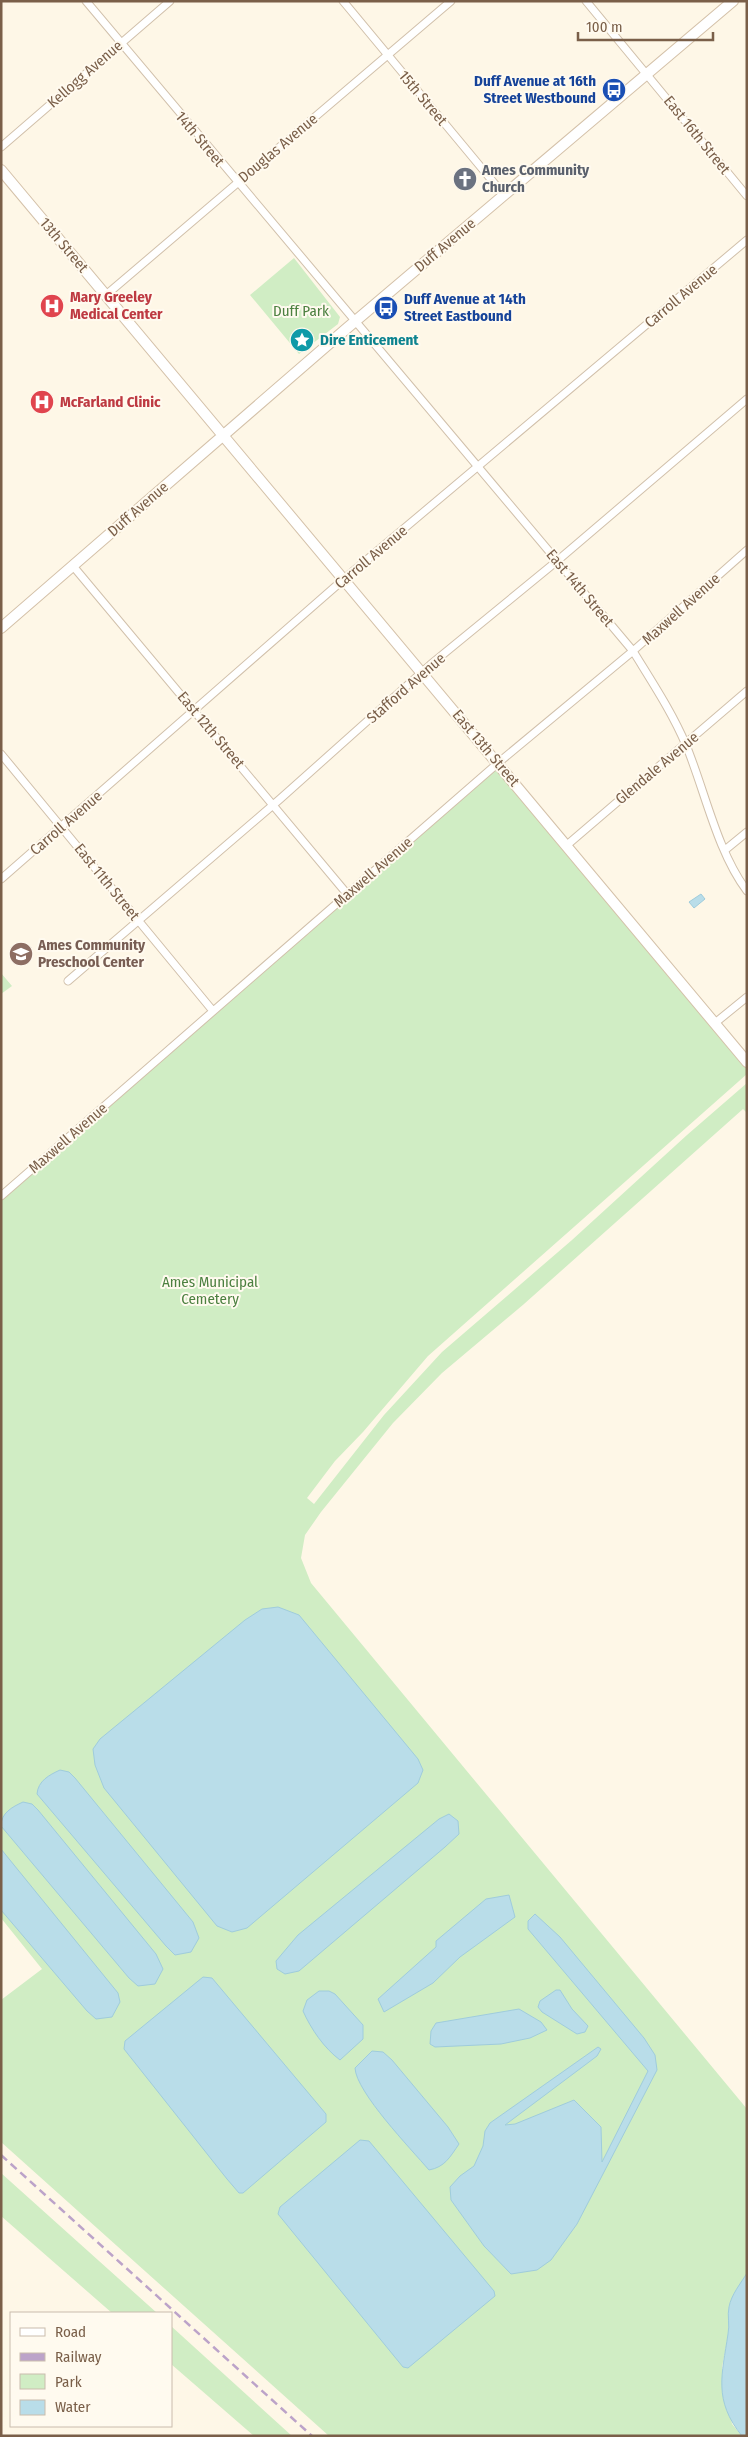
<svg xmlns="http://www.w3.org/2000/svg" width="748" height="2437" viewBox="0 0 748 2437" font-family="'Fira Sans Condensed',sans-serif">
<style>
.green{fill:#d0edc4}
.water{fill:#b9dde9;stroke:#9fccdc}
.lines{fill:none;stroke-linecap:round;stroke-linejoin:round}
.street-casing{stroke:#d1c0ab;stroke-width:9}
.secondary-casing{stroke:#d4c1a9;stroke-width:12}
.street{stroke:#fff;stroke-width:7}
.secondary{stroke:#fff;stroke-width:10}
.rail{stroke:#bca3c9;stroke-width:2.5;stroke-dasharray:8 5;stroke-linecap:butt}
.labels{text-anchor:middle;stroke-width:4;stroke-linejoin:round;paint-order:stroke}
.street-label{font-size:15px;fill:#7a5f49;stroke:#fffaef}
.transit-label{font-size:15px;font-weight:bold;fill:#164399;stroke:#fffaef;text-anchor:end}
.worship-label{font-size:15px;font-weight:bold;fill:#5b616d;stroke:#fffaef;text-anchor:start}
.health-label{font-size:15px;font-weight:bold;fill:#be3a42;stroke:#fffaef;text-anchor:start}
.park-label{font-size:15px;fill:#4c8040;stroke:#fffaef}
.culture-label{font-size:15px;font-weight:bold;fill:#0d838f;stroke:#fffaef;text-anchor:start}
.education-label{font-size:15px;font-weight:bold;fill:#785e54;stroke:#fffaef;text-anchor:start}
</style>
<rect width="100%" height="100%" fill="#fef7e7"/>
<!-- green -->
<path class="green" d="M294,258L340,317L338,324L299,354L250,295Z
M498,763L747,1062V1074L428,1356L363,1432L335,1461L307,1498L314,1504L384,1415L442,1352L572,1240L687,1135L747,1083V1113L743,1109L524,1304L442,1373L393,1423L321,1512L305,1535L301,1558L311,1583L747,2109V2273L729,2306V2332L722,2367L732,2424L742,2436H329L1,2142V2000L42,1969L1,1918V1196Z
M1,973L12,986L1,994Z
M1,2173L157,2313H112L1,2216Z
M171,2326L292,2436H254L171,2364Z"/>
<!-- water -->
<path class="water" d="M701,894L705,899L694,908L689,902Z
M278,1607L299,1615L418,1759L423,1770L418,1783L247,1928L232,1932L217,1926L104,1788L95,1765L93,1749L100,1739L245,1620L262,1609Z
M60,1770L69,1772L75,1778L193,1922L199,1938L191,1952L175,1955L166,1946L37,1794C38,1781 49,1775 60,1770Z
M23,1802L32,1804L38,1810L156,1954L163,1969L155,1984L138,1986L129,1978L1,1826C1,1813 12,1807 23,1802Z
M449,1814L458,1821L459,1834L445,1847L299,1971L285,1974L277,1969L276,1961L298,1935L439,1819Z
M1,1849L118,1993L120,2002L112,2017L96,2019L87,2011L1,1910Z
M509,1895L515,1917L460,1957L433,1983L384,2012L378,1999L436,1947V1941L486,1899Z
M535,1914L560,1937L644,2038L655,2055L657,2070L577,2224L551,2260L537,2270L511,2274L484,2246L451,2200L450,2187L460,2176L474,2166L483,2146L485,2131L490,2123L598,2047L601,2049L597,2056L505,2125L515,2124L574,2100L601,2127L602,2162L648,2071L528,1929V1921Z
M203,1977L212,1978L326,2114V2122L243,2193H239L227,2179L124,2049L125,2041Z
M556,1990H560L572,2009L588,2026L585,2032L577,2034L542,2012L538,2007L540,2001Z
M319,1991H329L335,1994L363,2025V2039L340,2060C324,2048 311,2029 303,2011L307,2000Z
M519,2009L541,2022L547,2030L530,2038L501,2044L435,2047L430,2044L431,2031L436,2023Z
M372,2051L383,2052L392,2060L448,2127L459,2144C450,2157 445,2167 429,2170C411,2149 356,2092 355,2068Z
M360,2140L369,2141L494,2291L495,2296L408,2368L403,2367L278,2214L280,2207Z
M747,2273V2436H742C713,2400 722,2375 728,2334C730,2325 727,2315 729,2307C731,2295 741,2283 747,2273Z"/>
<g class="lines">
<!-- street casing -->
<g class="street-casing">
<path id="street" d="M86,1L633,651C652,682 672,712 686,745C705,791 717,851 747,891
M343,1L504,195
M586,1L747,196
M1,147L170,1
M106,295L451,1
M73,566L348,895
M1,754L213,1011
M567,845L747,691
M725,850L747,832
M1,879L344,579L747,240
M68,981L280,799L430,665L557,561L747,399
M715,1023L747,997
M1,1196L498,763L633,651L747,550"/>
</g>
<!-- secondary casing -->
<g class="secondary-casing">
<path id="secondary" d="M1,170L747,1062
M1,628L346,329L733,1"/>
</g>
<!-- street -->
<use href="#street" class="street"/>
<!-- secondary -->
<use href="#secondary" class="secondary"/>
<!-- rail -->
<path class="rail" d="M1,2155L312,2436"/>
</g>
<!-- icons -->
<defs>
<g id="bus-disc" transform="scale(1.25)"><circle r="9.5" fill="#1a4fb4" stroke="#fffaef"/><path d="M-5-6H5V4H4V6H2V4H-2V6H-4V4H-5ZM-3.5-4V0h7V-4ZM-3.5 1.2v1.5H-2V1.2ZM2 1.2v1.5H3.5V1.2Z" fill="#fff"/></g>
<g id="church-disc" transform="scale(1.25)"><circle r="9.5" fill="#6b7280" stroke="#fffaef"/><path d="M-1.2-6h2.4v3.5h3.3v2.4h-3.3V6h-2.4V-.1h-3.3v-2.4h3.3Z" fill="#fff"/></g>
<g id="hospital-disc" transform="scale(1.25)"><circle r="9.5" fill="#e0444e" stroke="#fffaef"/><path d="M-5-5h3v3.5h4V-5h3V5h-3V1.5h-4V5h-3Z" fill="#fff"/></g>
<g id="sight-disc" transform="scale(1.25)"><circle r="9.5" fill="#0f9aa8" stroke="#fffaef"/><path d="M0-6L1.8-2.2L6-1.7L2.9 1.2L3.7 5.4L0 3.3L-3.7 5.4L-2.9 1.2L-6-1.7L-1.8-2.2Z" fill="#fff"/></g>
<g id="school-disc" transform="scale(1.25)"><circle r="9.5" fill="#8d6e63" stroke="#fffaef"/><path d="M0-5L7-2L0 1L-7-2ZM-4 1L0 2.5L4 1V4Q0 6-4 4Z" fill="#fff"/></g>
</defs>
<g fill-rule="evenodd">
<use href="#bus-disc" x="614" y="90"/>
<use href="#church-disc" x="465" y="179"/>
<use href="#hospital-disc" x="52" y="306"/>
<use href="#bus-disc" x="386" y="308"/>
<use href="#sight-disc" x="302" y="340"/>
<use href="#hospital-disc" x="42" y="402"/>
<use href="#school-disc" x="21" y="954"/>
</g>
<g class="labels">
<!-- street labels -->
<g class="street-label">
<text transform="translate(85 74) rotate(-41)" y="5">Kellogg Avenue</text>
<text transform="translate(423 98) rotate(50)" y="5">15th Street</text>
<text transform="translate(697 135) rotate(51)" y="5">East 16th Street</text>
<text transform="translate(200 139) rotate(50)" y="5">14th Street</text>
<text transform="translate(278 148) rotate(-40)" y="5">Douglas Avenue</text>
<text transform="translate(64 245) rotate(50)" y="5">13th Street</text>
<text transform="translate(445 245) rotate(-40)" y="5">Duff Avenue</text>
<text transform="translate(681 296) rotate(-40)" y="5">Carroll Avenue</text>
<text transform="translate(138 509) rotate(-41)" y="5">Duff Avenue</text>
<text transform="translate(371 557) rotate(-40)" y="5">Carroll Avenue</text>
<text transform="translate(580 588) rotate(50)" y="5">East 14th Street</text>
<text transform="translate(681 609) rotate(-42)" y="5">Maxwell Avenue</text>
<text transform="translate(406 688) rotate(-41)" y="5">Stafford Avenue</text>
<text transform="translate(211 730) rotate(50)" y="5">East 12th Street</text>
<text transform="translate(486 748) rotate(50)" y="5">East 13th Street</text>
<text transform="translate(657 768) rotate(-40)" y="5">Glendale Avenue</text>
<text transform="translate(66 823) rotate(-41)" y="5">Carroll Avenue</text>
<text transform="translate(373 872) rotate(-41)" y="5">Maxwell Avenue</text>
<text transform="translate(107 882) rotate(51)" y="5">East 11th Street</text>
<text transform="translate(68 1138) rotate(-41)" y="5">Maxwell Avenue</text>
</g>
<!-- transit labels -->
<g class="transit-label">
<text x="596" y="86">Duff Avenue at 16th<tspan x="596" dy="17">Street Westbound</tspan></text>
<text x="404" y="304" text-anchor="start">Duff Avenue at 14th<tspan x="404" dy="17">Street Eastbound</tspan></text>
</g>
<!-- worship labels -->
<g class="worship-label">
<text x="482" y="175">Ames Community<tspan x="482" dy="17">Church</tspan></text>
</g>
<!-- health labels -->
<g class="health-label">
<text x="70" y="302">Mary Greeley<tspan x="70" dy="17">Medical Center</tspan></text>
<text x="60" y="407">McFarland Clinic</text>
</g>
<!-- park labels -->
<g class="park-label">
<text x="301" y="316">Duff Park</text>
<text x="210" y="1287">Ames Municipal<tspan x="210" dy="17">Cemetery</tspan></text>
</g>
<!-- culture labels -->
<g class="culture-label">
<text x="320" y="345">Dire Enticement</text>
</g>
<!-- education labels -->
<g class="education-label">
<text x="38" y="950">Ames Community<tspan x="38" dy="17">Preschool Center</tspan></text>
</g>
</g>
<!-- border -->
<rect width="748" height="2437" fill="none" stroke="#7a5f49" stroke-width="5"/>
<!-- legend -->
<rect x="10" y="2312" width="162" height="115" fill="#fffaef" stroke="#cabcad"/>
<rect x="20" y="2328" width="25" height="8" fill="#ffffff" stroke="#cabcad"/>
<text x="55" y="2337" font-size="15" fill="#7a5f49">Road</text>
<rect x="20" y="2353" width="25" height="8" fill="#bca3c9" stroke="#cabcad"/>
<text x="55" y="2362" font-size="15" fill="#7a5f49">Railway</text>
<rect x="20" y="2374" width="25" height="15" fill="#d0edc4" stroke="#cabcad"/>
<text x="55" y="2387" font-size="15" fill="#7a5f49">Park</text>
<rect x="20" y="2400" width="25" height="15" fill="#b9dde9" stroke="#cabcad"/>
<text x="55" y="2412" font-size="15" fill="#7a5f49">Water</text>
<!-- scale -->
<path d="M578 32v8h135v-8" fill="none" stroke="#7a5f49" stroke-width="2.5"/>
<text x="586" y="32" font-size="15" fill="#7a5f49" stroke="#fffaef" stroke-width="4" paint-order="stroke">100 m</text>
</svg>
